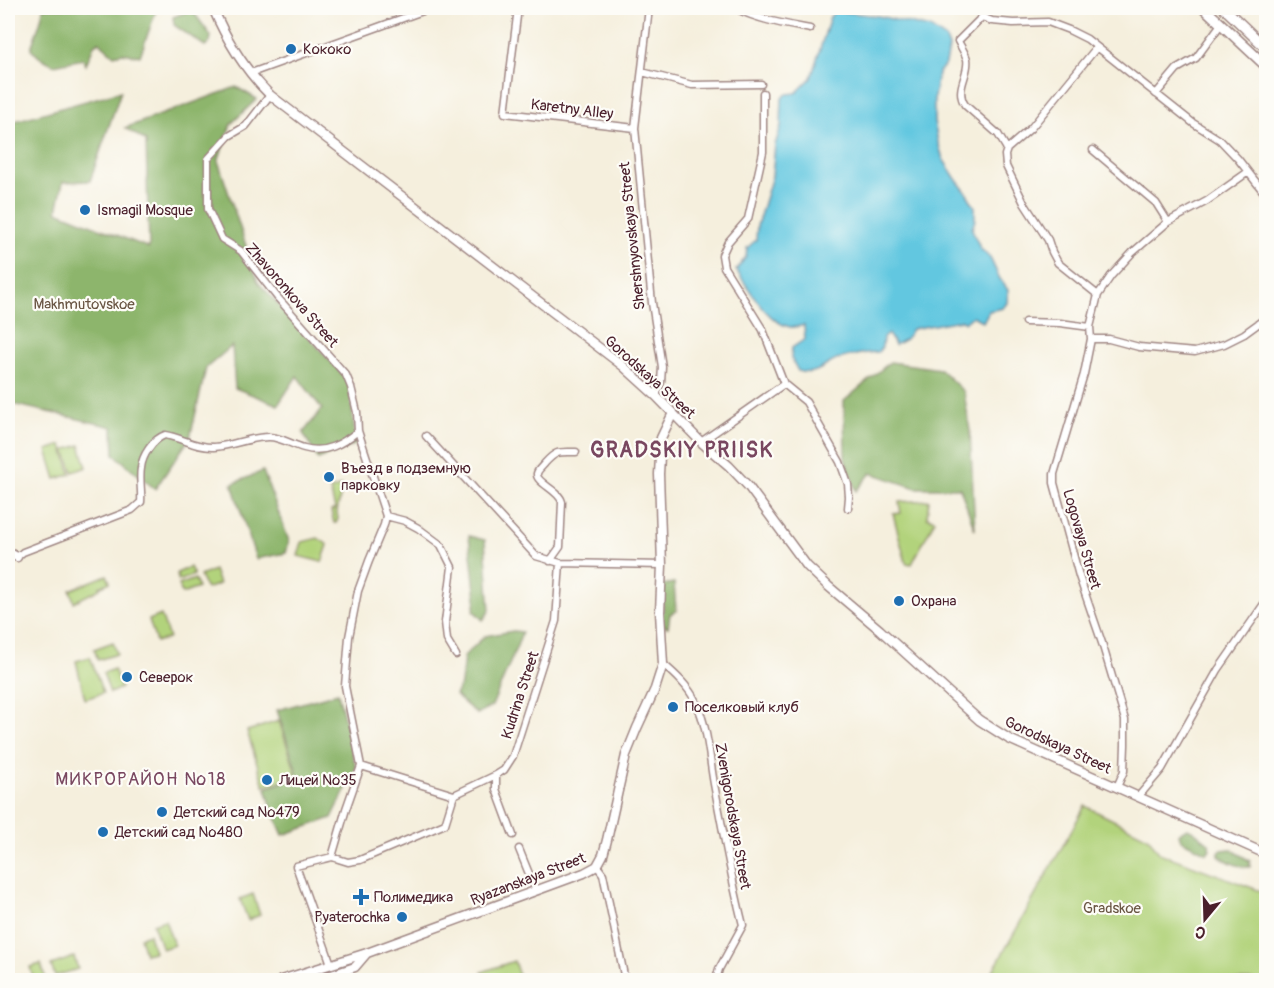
<svg xmlns="http://www.w3.org/2000/svg" width="1274" height="988" viewBox="0 0 1274 988" font-family="Pangolin,sans-serif">
<style>
.green{fill:#b2d37c;stroke:#7e7954;stroke-width:1.5}
.forest{fill:#8db56c;stroke:#6c6a4c;stroke-width:1.5}
.water{fill:#62c7e0;stroke:#567386;stroke-width:1.5}
.lines{fill:none;stroke-linecap:round;stroke-linejoin:round}
.street-casing{stroke:#a08784;stroke-width:9}
.secondary-casing{stroke:#a08784;stroke-width:11}
.primary-casing{stroke:#a08784;stroke-width:12}
.street{stroke:#fff;stroke-width:6}
.secondary{stroke:#fff;stroke-width:8}
.primary{stroke:#fff;stroke-width:9}
.poi-dot{fill:#1f6fb2;stroke:#fdfcf7;stroke-width:2}
.labels{text-anchor:middle;stroke-width:4.5;stroke-linejoin:round;paint-order:stroke}
.poi-label{font-size:15px;fill:#4a1f2b;stroke:#fdfcf7;text-anchor:start}
.street-label{font-size:15px;fill:#4a1f2b;stroke:#fdfcf7}
.park-label{font-size:15px;fill:#695543;stroke:#fdfcf7}
.quarter-label{font-size:18px;letter-spacing:1.5px;fill:#794760;stroke:#fdfcf7}
.district-label{font-size:21px;font-weight:bold;letter-spacing:1.5px;fill:#794760;stroke:#fdfcf7}
</style>
<rect width="100%" height="100%" fill="#fdfcf7"/>
<filter id="ink" filterUnits="userSpaceOnUse"><feTurbulence type="fractalNoise" baseFrequency=".0167" numOctaves="2"/><feDisplacementMap in="SourceGraphic" scale="12" xChannelSelector="R" yChannelSelector="G"/><feConvolveMatrix kernelMatrix="1 2 1 2 8 2 1 2 1" color-interpolation-filters="sRGB"/></filter>
<filter id="wash" filterUnits="userSpaceOnUse"><feTurbulence type="fractalNoise" baseFrequency=".008" numOctaves="4" result="noise"/><feDisplacementMap in="SourceGraphic" scale="24" xChannelSelector="R" yChannelSelector="G"/><feGaussianBlur stdDeviation="1.35" result="paint"/><feColorMatrix in="noise" values="0 0 0 0 0 0 0 0 0 0 0 0 0 0 0 0 0 1.4 0 .05"/><feComposite in="paint" operator="in"/></filter>
<g filter="url(#wash)">
<rect width="100%" height="100%" fill="#f5efdd"/>
<!-- green -->
<path class="green" d="M62,445L71,474L56,479L47,450Z
M80,445L87,467L73,472L65,450Z
M342,486L337,512L338,519L336,523H334L331,511L335,509L330,490Z
M929,500L927,517L935,520L912,564L906,563L893,514L901,513L899,502Z
M318,538L328,545L322,562L298,556L302,542Z
M190,567L194,575L178,581L177,573Z
M214,570L219,584L206,589L200,576Z
M107,575L110,582L99,587L100,589L74,602L70,590Z
M195,579L198,588L182,594L179,585Z
M161,615L169,638L156,642L149,620Z
M113,642L117,654L98,660L94,649Z
M90,657L103,693L85,699L76,661Z
M114,669L121,688L110,693L103,673Z
M279,721L297,776L264,786L247,731Z
M1085,806L1148,837L1159,853L1266,893V980H988Z
M253,894L260,915L248,920L240,899Z
M165,920L174,945L162,949L153,924Z
M149,934L154,952L145,954L140,937Z
M74,957L78,969L55,976L51,965Z
M514,961L519,976L506,980H485L482,972Z
M41,964L46,980H34L30,967Z"/>
<!-- forest -->
<path class="forest" d="M43,8H153L156,11L140,56L122,53L114,55L99,42L94,45L86,65L83,59L54,65L39,57L31,49C35,33 42,24 43,8Z
M192,10L211,36L210,42L205,46L174,25L173,17Z
M236,87L257,99L231,124L218,161L258,282L349,381L356,444L318,459L303,433L322,409L297,376L278,405L235,388L232,346L206,368L190,438L155,489L114,454L113,427L8,403V123L121,91L90,181L63,182L57,211L149,248L146,141L125,128Z
M890,362L940,369L964,392L970,431L975,530L960,488H916L871,473L856,491L845,458L844,401Z
M263,471L289,541L286,553L256,559L232,484Z
M469,536L485,540C487,564 488,587 490,610L483,620L474,611L476,599Z
M674,583L676,611L670,614L668,627L663,626V585Z
M513,631L522,632L517,646L492,706L477,714L455,695L461,684L464,656L485,636Z
M338,693L356,768L332,818L283,835L273,812L266,788L295,778L297,772L277,710Z
M1187,828C1193,829 1203,839 1209,843L1210,849L1207,853L1181,840L1179,834L1182,831Z
M1231,849L1250,861V867C1239,868 1229,862 1219,856V853L1221,850Z"/>
<!-- water -->
<path class="water" d="M835,11L879,16L930,28L946,39L949,47L946,64L938,73L934,98V121L938,142L943,159L956,179L966,192L975,207V220L972,229L980,248L990,258L1000,279L1008,290L1007,303L1003,308L989,311L983,322L973,316L966,322L961,320L912,329L906,339L895,345L888,334L883,338L882,347L878,352C865,353 851,355 839,359C823,365 816,377 798,371L791,358L792,348L805,339L804,325C800,326 795,328 790,327C767,323 749,288 736,270L746,257L747,248L756,240L757,226L772,176L775,145L781,126L782,98L787,94L796,93L811,78L830,17Z"/>
</g>
<g filter="url(#ink)">
<g class="lines">
<!-- street casing -->
<g class="street-casing">
<path id="street" d="M518,8L505,113L635,128
M649,8L635,128L652,303L662,367L661,382L656,396
M735,8C759,20 784,24 810,29
M1097,47L1031,128L1007,149L1005,155L1006,166L1024,203L1048,240L1052,252L1058,263L1098,295
M642,72L692,85L761,84
M251,73L431,8
M763,93V152L748,219L728,242L722,255L724,267L763,330L784,384L806,402L840,462L848,484L849,497L848,508
M1156,94L1177,69L1196,58L1221,24
M270,95L246,126L229,136L208,159V209L222,239L241,251L277,297L346,375L351,387L357,412L358,431L386,516L384,525L369,561L358,591L349,637L345,686L361,766L346,809L332,857L296,866L331,964
M1007,149L998,134L965,105C954,89 970,74 967,59C965,53 961,47 958,41L982,17L992,21L1013,23L1048,22L1069,30L1087,39L1193,123L1220,140L1238,159L1266,195
M1093,150L1156,203L1168,222
M1025,322L1060,323L1090,327
M1091,339H1109L1139,347L1195,352L1224,344L1244,334L1266,318
M426,436L536,556L560,563L556,621L513,756L504,770L496,775V789L513,835
M701,442L784,384
M386,516L405,521L418,528L441,545L452,567L445,622L447,640L456,655
M17,557L23,552L132,510L141,502C142,491 139,479 141,468C142,456 153,439 165,435C182,438 197,448 214,447C232,446 250,437 269,437C281,437 292,445 304,448C325,454 342,444 358,431
M550,561L560,547L562,502C559,490 536,483 537,474C537,470 543,466 545,463C557,450 559,452 576,452
M560,563L662,565
M663,664C676,675 688,686 696,702C708,728 709,756 714,784C723,831 731,878 743,925L719,969L716,980
M361,766L454,795
M1117,787L1124,771L1125,745V720L1102,643L1079,576L1054,483V474L1084,374L1091,339L1090,327L1098,295L1111,276L1132,253L1168,222L1207,201L1248,172
M1138,797L1162,769L1218,670L1266,601
M519,849L536,891
M332,857L348,862L360,860L445,824L454,795L496,775
M597,866L603,874L625,980"/>
</g>
<!-- secondary casing -->
<g class="secondary-casing">
<path id="secondary" d="M213,8C226,39 246,71 270,95L623,366L656,396L701,442L729,466L748,486L807,566L828,586L880,630L979,720L1009,739L1266,854
M8,552L17,557
M281,980L367,953L584,873L597,866L603,855L607,840L626,755L637,728L655,689L663,664L660,612L662,565L659,474L661,438L673,413
M317,980L355,967L367,953"/>
</g>
<!-- primary casing -->
<g class="primary-casing">
<path id="primary" d="M1204,8L1266,66
M1224,8L1266,48"/>
</g>
<!-- street -->
<use href="#street" class="street"/>
<!-- secondary -->
<use href="#secondary" class="secondary"/>
<!-- primary -->
<use href="#primary" class="primary"/>
</g>
</g>
<!-- markers -->
<g class="poi-dot">
<circle cx="291" cy="49" r="6"/>
<circle cx="85" cy="210" r="6"/>
<circle cx="329" cy="477" r="6"/>
<circle cx="899" cy="601" r="6"/>
<circle cx="127" cy="677" r="6"/>
<circle cx="673" cy="707" r="6"/>
<circle cx="267" cy="780" r="6"/>
<circle cx="162" cy="812" r="6"/>
<circle cx="103" cy="832" r="6"/>
<path d="M358 888h6v6h6v6h-6v6h-6v-6h-6v-6h6z"/>
<circle cx="402" cy="917" r="6"/>
</g>
<g class="labels">
<!-- poi labels -->
<g class="poi-label">
<text x="303" y="54">Кококо</text>
<text x="97" y="215">Ismagil Mosque</text>
<text x="341" y="473">Въезд в подземную<tspan x="341" dy="17">парковку</tspan></text>
<text x="911" y="606">Охрана</text>
<text x="139" y="682">Северок</text>
<text x="685" y="712">Поселковый клуб</text>
<text x="279" y="785">Лицей №35</text>
<text x="174" y="817">Детский сад №479</text>
<text x="115" y="837">Детский сад №480</text>
<text x="374" y="902">Полимедика</text>
<text x="390" y="922" text-anchor="end">Pyaterochka</text>
</g>
<!-- street labels -->
<g class="street-label">
<text transform="translate(572 109) rotate(7)" y="5">Karetny Alley</text>
<text transform="translate(632 236) rotate(-96)" y="5">Shershnyovskaya Street</text>
<text transform="translate(292 295) rotate(49)" y="5">Zhavoronkova Street</text>
<text transform="translate(650 377) rotate(42)" y="5">Gorodskaya Street</text>
<text transform="translate(1082 539) rotate(74)" y="5">Logovaya Street</text>
<text transform="translate(520 695) rotate(-72)" y="5">Kudrina Street</text>
<text transform="translate(1058 745) rotate(25)" y="5">Gorodskaya Street</text>
<text transform="translate(733 816) rotate(80)" y="5">Zvenigorodskaya Street</text>
<text transform="translate(528 879) rotate(-21)" y="5">Ryazanskaya Street</text>
</g>
<!-- park labels -->
<g class="park-label">
<text x="84" y="309">Makhmutovskoe</text>
<text x="1112" y="913">Gradskoe</text>
</g>
<!-- quarter labels -->
<g class="quarter-label">
<text x="141" y="785">МИКРОРАЙОН №18</text>
</g>
<!-- district labels -->
<g class="district-label">
<text x="682" y="457">GRADSKIY PRIISK</text>
</g>
</g>
<!-- margin -->
<rect width="1274" height="988" fill="none" stroke="#fdfcf7" stroke-width="30"/>
<!-- north arrow -->
<g transform="translate(1205 919) rotate(199)" stroke="#fdfcf7" stroke-width="4.5" paint-order="stroke">
<path d="M0-4.5L10 22L0 15L-10 22Z" fill="#4a1f2b"/>
<text y="-9" font-size="16" font-weight="bold" text-anchor="middle" fill="#4a1f2b">С</text>
</g>
</svg>
